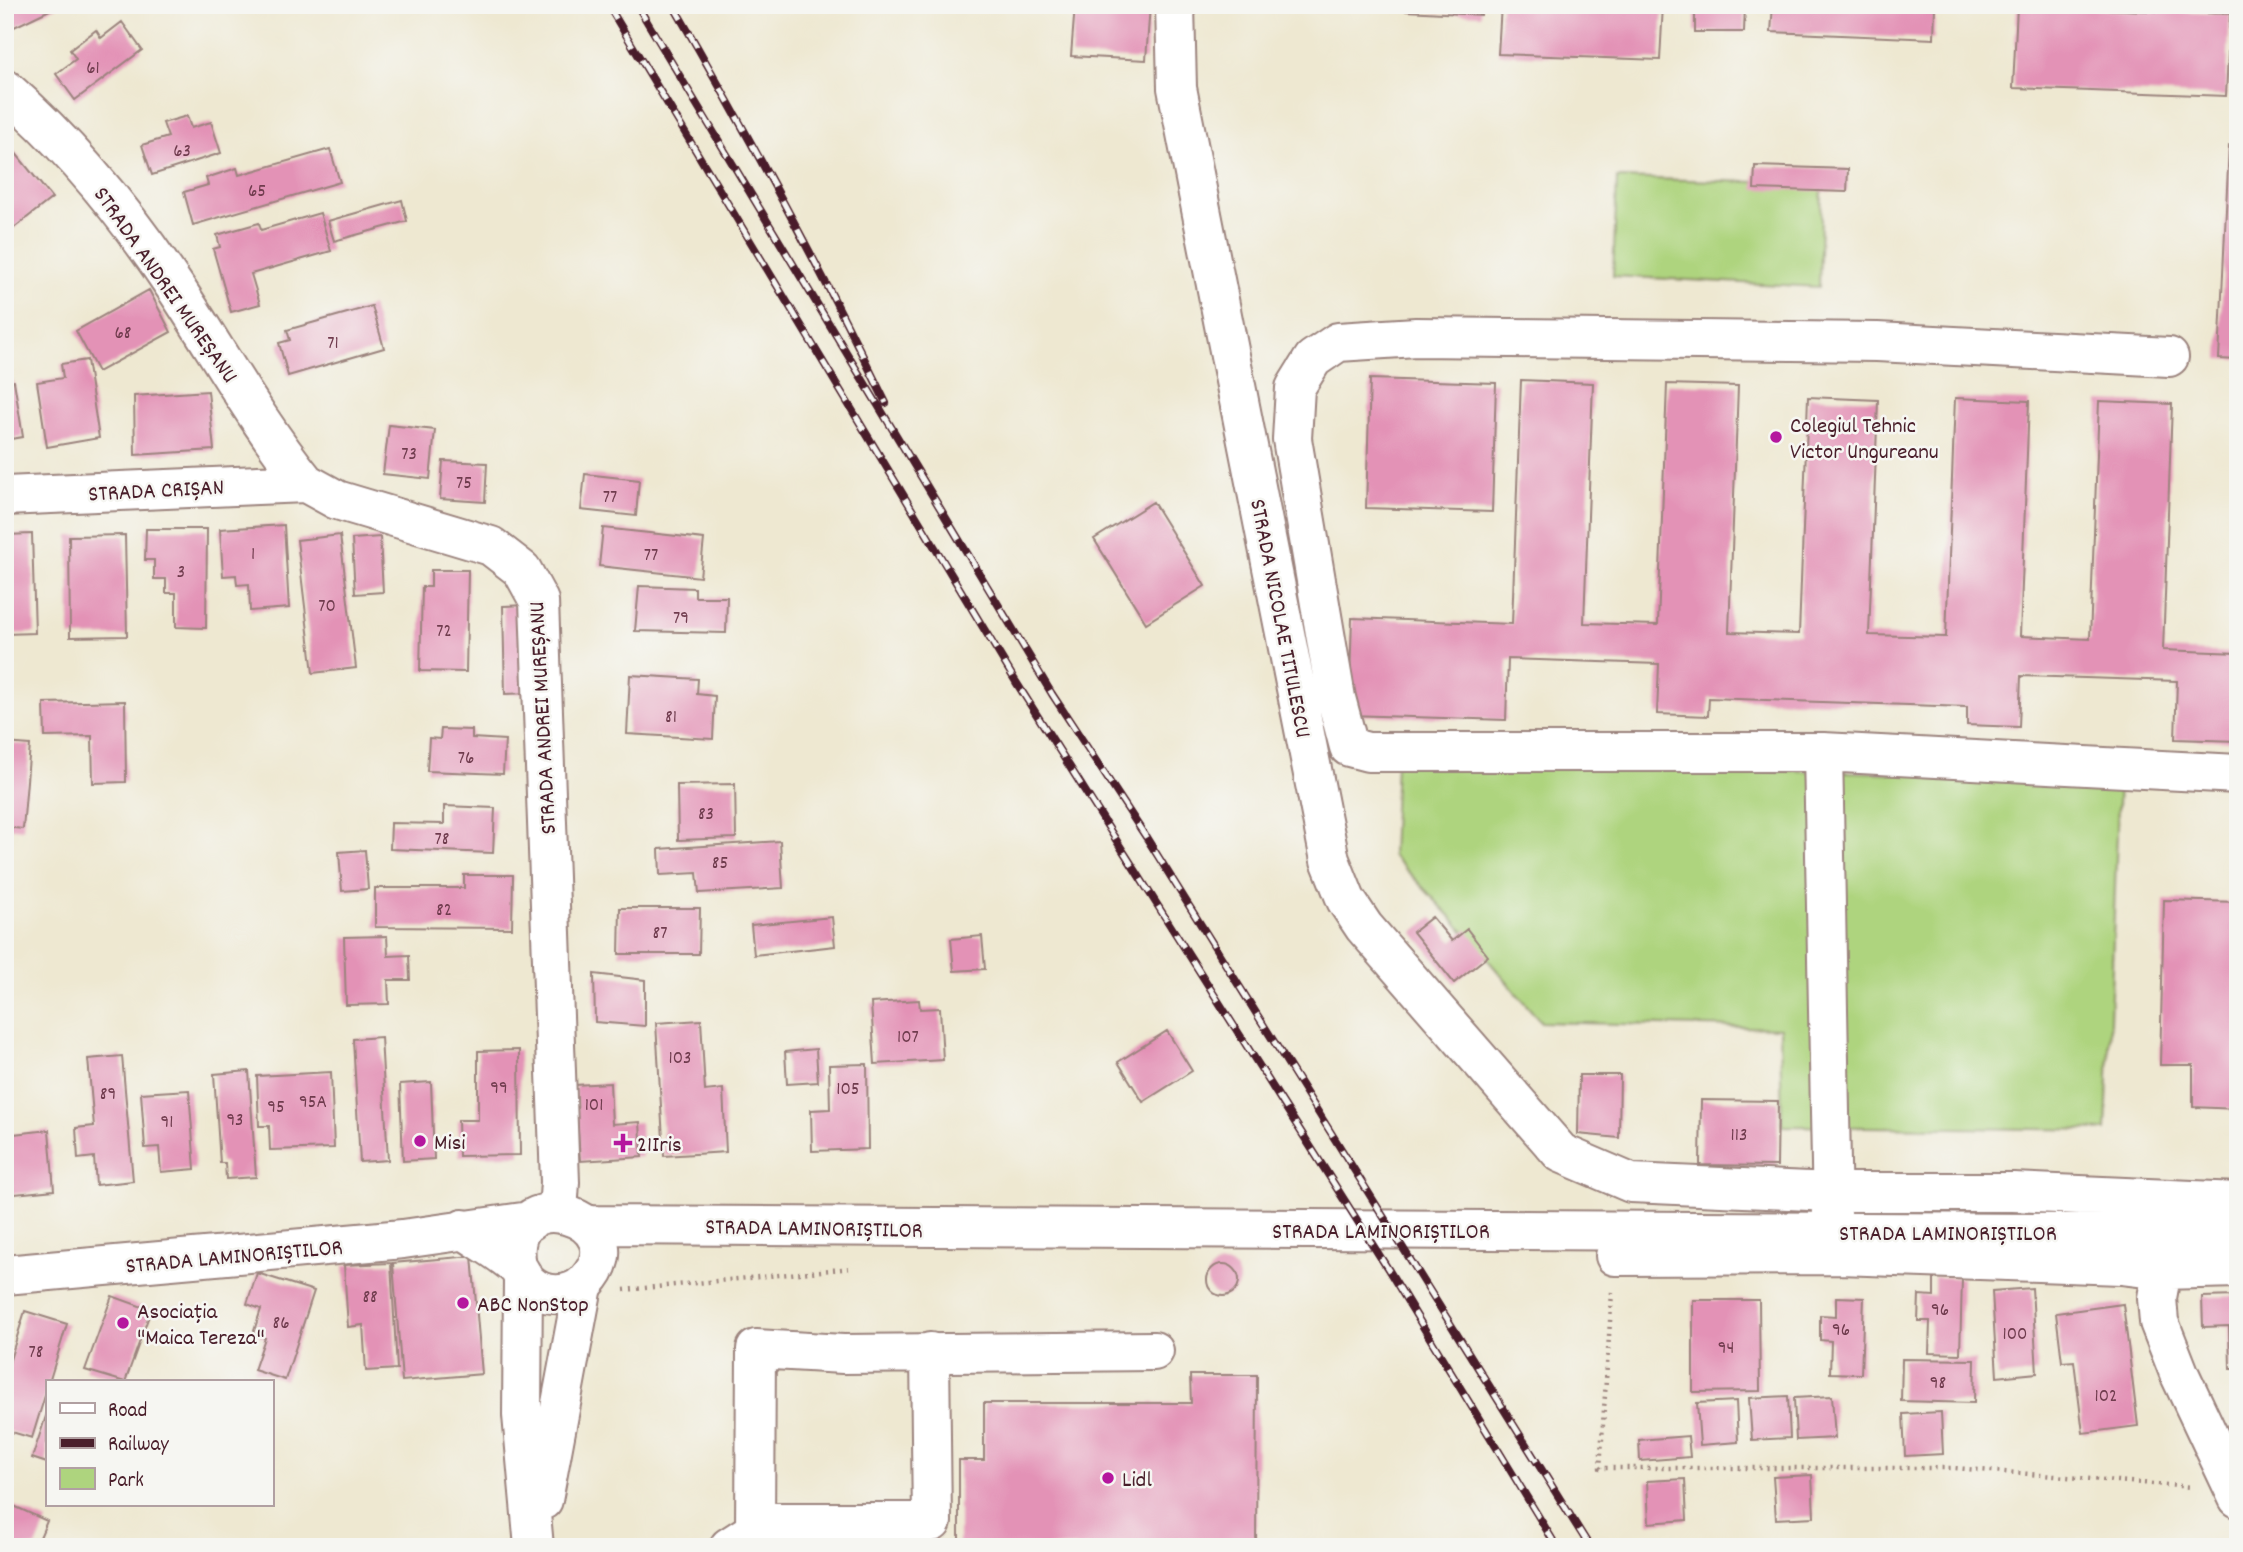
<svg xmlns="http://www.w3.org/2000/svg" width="2243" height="1552" viewBox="0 0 2243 1552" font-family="Dekko,sans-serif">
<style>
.green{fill:#aed47e;stroke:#7c7a54;stroke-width:2}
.building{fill:#e392b6}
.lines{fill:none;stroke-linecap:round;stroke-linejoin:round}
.minor-casing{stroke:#9c847e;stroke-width:42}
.major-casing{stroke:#9c847e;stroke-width:42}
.path{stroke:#9c847e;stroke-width:4.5;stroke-dasharray:2 5;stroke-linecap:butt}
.minor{stroke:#fff;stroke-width:38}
.major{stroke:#fff;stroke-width:38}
.rail-casing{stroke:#4a1f2b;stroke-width:8}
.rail{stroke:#f6f6f2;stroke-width:5;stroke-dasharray:16;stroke-linecap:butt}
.poi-dot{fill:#b5179e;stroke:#f6f6f2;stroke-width:2.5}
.labels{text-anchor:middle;stroke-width:5;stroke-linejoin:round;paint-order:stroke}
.number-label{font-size:19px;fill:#703c4e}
.street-label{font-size:23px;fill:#4a1f2b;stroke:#f6f6f2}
.poi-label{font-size:23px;fill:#4a1f2b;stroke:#f6f6f2;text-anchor:start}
</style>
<rect width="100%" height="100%" fill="#f6f6f2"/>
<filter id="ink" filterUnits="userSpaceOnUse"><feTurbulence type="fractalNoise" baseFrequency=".0143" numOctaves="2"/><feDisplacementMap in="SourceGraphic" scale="14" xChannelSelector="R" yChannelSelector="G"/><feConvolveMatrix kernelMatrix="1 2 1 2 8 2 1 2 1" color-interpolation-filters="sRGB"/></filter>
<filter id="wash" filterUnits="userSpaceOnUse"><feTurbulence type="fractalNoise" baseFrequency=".00686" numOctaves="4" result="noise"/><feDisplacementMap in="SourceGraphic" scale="28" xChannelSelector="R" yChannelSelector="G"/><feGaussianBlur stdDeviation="1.57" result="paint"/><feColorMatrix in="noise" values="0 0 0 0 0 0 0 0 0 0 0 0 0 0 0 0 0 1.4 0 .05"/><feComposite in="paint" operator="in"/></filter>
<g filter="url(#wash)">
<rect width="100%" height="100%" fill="#eee8d1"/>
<!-- green -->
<path class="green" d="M1617,178L1822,184L1819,287L1613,276Z
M1396,762L2119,778L2106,1130L1782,1126L1780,1028L1541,1022L1453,919L1392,855Z"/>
<g id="blocks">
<!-- building -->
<path class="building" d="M5,5H60L8,30Z
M1075,5H1150L1146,60L1071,56Z
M1243,5H1321L1320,12Z
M1406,5H1481V15L1406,11Z
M1501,5H1663L1660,60L1498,54Z
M1695,5H1745L1744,32H1695Z
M1773,5H1935L1934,39L1771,32Z
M2017,6L2230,14L2226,96L2013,88Z
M122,22L142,50L75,100L56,74L76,59L70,50L96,30L101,38Z
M187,116L191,128L211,122L221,153L152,175L142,145L168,137L163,123Z
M2229,146H2238V360L2219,359Z
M330,149L340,182L193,225L184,192L208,185L206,178L237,168L239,175Z
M14,151L52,198L5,235V157Z
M1755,166L1848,169L1847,192L1754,189Z
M402,200L407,221L334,241L328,221Z
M320,213L331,251L251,274L260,304L231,312L213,249L220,247L217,235L259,223L261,230Z
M149,290L171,332L98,372L76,331Z
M372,306L384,348L288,376L279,343L290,340L287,330Z
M87,360L99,438L47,447L37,382L63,378L61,364Z
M1370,379L1496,383L1492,512L1366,508Z
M1521,380L1593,383L1584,623L1658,625L1667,384L1738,386L1729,632L1799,634L1808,397L1878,400L1869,635L1946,637L1955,398L2029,401L2020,636L2090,639L2099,401L2172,404L2163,650L2238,653V741L2175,739L2177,681L2021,676L2019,727L1967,725V707L1709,698L1708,716L1657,714L1659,664L1508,659L1506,720L1349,715L1352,618L1512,624Z
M14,381L23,437L5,440V382Z
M208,391L214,450L135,455L134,396Z
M389,425L435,430L430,479L383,474Z
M443,461L487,463L485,502L440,499Z
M585,474L639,480L636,516L581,510Z
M1153,502L1205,586L1146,623L1094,539Z
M284,525L289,608L250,611L249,584L237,585L236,575L223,576L220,529Z
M603,528L704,539L700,577L599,566Z
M146,529H207L206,628L176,627V593H166V579H154V560H145Z
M32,534L35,633L5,634V535Z
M125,535L127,636L70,637L69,536Z
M340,535L356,668L313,673L297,540Z
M380,537L383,592L355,594L352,539Z
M431,570H468L466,672L420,671L422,587H431Z
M639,586L695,588V597H727L726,633L635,631Z
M529,605L531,693L505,694L503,606Z
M630,675L698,679L697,694L715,696L713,739L627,734Z
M125,701L126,782L93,783L92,736L45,737L44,703Z
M441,729L472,730V738L505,740L503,774L427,771L429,738L440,739Z
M5,743L30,745L23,829L5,827Z
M735,784L736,838L678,840L677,785Z
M444,806L495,808L493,853L390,849L391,823L444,824Z
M780,841L783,888L699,893L697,873L660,875L659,849Z
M365,850L368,889L342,891L339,852Z
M464,875H513L512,928L375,927V888H464Z
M2164,900L2238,902V1109L2193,1107V1065H2160Z
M620,908H700L699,954H619Z
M832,917L835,946L754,955L751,925Z
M1432,917L1452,941L1467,929L1488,956L1454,983L1413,932Z
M387,936L388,956L409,955L410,980H388L389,1004L346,1005L344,937Z
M982,936L985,969L954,971L951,939Z
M594,974L645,980V1026L595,1022Z
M919,1000L920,1009L940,1008L943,1060L875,1064L871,1003Z
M701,1020L705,1091L723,1089L726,1152L664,1156L656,1023Z
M1167,1031L1192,1071L1143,1102L1118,1062Z
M381,1037L388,1160L360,1162L353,1039Z
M816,1049L818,1082L787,1084L785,1052Z
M519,1050L520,1155L459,1156L458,1120H478V1051Z
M122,1056L133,1181L96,1185L94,1157L78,1159L76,1128L94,1126L88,1059Z
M867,1064L868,1149L812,1151L811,1110L830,1109L829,1065Z
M249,1071L256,1177L226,1179L225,1163H220L214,1074Z
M331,1072L334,1148L270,1150L269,1126H259L257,1076Z
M1579,1075H1620L1619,1138L1578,1134Z
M431,1082L434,1159L403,1161L400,1084Z
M610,1083L612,1124L640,1122L642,1157L580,1161L575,1085Z
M189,1090L195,1169L161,1172L159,1147L145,1148L141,1093Z
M1701,1100L1778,1101L1777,1166L1700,1165Z
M49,1130L54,1190L5,1195V1135Z
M472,1256L482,1374L402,1381L393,1263Z
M391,1263L397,1369L366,1371L363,1325L348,1327L344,1265Z
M1207 1280a16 16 0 1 1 32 0a16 16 0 1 1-32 0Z
M257,1273L314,1291L285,1380L254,1370L265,1338L253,1334L261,1309L247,1304Z
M1934,1277L1962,1278L1960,1354L1929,1353L1930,1321H1918L1919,1295L1934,1296Z
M2032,1288L2037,1373L1997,1377L1992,1291Z
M112,1296L151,1310L125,1382L85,1370Z
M2238,1296V1369H2230L2229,1326L2203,1327L2202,1297Z
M1836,1297L1864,1298L1861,1374L1830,1373L1831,1341L1820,1340V1315L1836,1316Z
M1693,1300H1759L1760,1391L1693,1392Z
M2123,1304L2138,1426L2083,1433L2074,1361L2062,1362L2056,1313Z
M25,1311L67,1324L32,1438L5,1430V1376Z
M1902,1359L1975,1360L1974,1403L1901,1401Z
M1190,1375H1257L1256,1547H959V1460H984V1403H1191Z
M1788,1396L1790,1438L1752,1440L1749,1398Z
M1832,1396L1835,1438L1796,1440L1794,1398Z
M1736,1401L1738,1442L1700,1445L1697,1403Z
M1941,1412L1943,1454L1905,1456L1903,1414Z
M47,1413V1463L32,1458Z
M1688,1436L1690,1457L1640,1461L1639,1440Z
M1812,1475L1814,1517L1776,1519L1773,1477Z
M1685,1479L1687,1520L1649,1523L1647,1481Z
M5,1502L47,1521L36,1547H5Z"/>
</g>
</g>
<g filter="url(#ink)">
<use href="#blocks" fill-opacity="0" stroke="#9c847e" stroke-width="2"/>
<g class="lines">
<!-- minor casing -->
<g class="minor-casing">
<path id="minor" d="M1175,5L1177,88L1330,860L1346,900L1364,927L1561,1153L1631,1183L1832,1192H2013L2238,1202
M5,89C71,146 127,215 175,287C218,352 257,422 306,483L337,500L491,546L522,570L539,601L560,1182L558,1212
M2169,357L1877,342L1416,337L1338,342L1313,359L1295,388L1292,439L1336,698L1349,747L1368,752H1823L2238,774
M5,496L306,483
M1823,752L1832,1215
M1615,1256L1840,1255L2121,1265L2162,1270L2238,1268
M2162,1270L2157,1298L2159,1322L2179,1373L2238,1498
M523,1278L522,1415L534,1547
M543,1500L583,1286
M755,1530L756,1349L843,1354L1154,1351
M729,1547L768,1522H932L930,1352"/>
</g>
<!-- major casing -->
<g class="major-casing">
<path id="major" d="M587,1225L2238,1234
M463,1229C480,1241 501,1252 516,1266C521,1271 523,1278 528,1283C543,1298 571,1298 586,1282C645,1219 500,1172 517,1267
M5,1275L403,1239L530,1221"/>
</g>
<!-- path -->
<path class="path" d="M624,1290L852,1268
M1612,1292L1600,1468H1954L2192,1487"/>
<!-- minor -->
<use href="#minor" class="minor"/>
<!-- major -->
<use href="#major" class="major"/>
<!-- rail casing -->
<g class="rail-casing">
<path id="rail" d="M608,5L1016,682L1388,1269L1557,1547
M637,5L1052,694L1146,837L1590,1547
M673,5C749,136 820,267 886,403"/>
</g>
<!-- rail -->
<use href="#rail" class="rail"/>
</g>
</g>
<!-- markers -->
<g class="poi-dot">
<circle cx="1776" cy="437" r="7"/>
<circle cx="420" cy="1141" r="7"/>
<path d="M619.5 1132.5h7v7h7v7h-7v7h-7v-7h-7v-7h7z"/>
<circle cx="463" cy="1303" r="7"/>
<circle cx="123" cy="1323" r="7"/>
<circle cx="1108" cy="1478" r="7"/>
</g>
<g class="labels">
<!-- number labels -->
<g class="number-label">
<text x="93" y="73">61</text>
<text x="182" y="156">63</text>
<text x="257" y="196">65</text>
<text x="123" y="338">68</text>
<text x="333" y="348">71</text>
<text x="409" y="459">73</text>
<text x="464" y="488">75</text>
<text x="610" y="502">77</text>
<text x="253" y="559">1</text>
<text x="651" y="560">77</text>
<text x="181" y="577">3</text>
<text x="327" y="611">70</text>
<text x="681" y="623">79</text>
<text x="444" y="636">72</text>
<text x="671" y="722">81</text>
<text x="466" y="763">76</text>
<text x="706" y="819">83</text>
<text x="442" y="844">78</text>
<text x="720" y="868">85</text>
<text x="444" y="915">82</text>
<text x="660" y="938">87</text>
<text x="908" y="1042">107</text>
<text x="680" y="1063">103</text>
<text x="499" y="1093">99</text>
<text x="848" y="1094">105</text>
<text x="108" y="1099">89</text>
<text x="313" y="1107">95A</text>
<text x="594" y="1110">101</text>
<text x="276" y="1112">95</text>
<text x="235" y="1125">93</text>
<text x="167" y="1127">91</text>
<text x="1739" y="1140">113</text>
<text x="370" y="1302">88</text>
<text x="1940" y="1315">96</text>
<text x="281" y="1328">86</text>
<text x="1841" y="1335">96</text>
<text x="2015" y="1339">100</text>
<text x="1726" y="1353">94</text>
<text x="36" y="1357">78</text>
<text x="1938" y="1388">98</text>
<text x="2106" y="1401">102</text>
</g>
<!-- street labels -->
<g class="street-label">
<text transform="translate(167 284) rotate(55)" y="8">STRADA ANDREI MUREȘANU</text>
<text transform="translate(156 489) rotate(-3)" y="8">STRADA CRIȘAN</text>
<text transform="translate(1282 618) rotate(79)" y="8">STRADA NICOLAE TITULESCU</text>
<text transform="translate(541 718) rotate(-93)" y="8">STRADA ANDREI MUREȘANU</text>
<text transform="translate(814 1227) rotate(1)" y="8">STRADA LAMINORIȘTILOR</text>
<text x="1381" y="1238">STRADA LAMINORIȘTILOR</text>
<text x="1948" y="1240">STRADA LAMINORIȘTILOR</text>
<text transform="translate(234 1255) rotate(-5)" y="8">STRADA LAMINORIȘTILOR</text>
</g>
<!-- poi labels -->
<g class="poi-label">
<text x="1790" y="432">Colegiul Tehnic<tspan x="1790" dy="26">Victor Ungureanu</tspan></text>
<text x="434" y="1149">Misi</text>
<text x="637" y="1151">21Iris</text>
<text x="477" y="1311">ABC NonStop</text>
<text x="137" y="1318">Asociația<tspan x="137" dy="26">"Maica Tereza"</tspan></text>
<text x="1122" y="1486">Lidl</text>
</g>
</g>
<!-- margin -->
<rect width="2243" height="1552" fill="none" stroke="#f6f6f2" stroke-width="28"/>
<!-- legend -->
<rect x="46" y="1380" width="228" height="126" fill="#f6f6f2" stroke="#b1a0a2" stroke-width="2"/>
<rect x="60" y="1403" width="35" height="10" fill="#ffffff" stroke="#b1a0a2" stroke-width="2"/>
<text x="108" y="1416" font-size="21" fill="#4a1f2b">Road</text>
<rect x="60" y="1438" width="35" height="10" fill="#4a1f2b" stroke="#b1a0a2" stroke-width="2"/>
<text x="108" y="1450" font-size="21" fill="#4a1f2b">Railway</text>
<rect x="60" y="1468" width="35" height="21" fill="#aed47e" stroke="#b1a0a2" stroke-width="2"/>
<text x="108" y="1486" font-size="21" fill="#4a1f2b">Park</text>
</svg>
